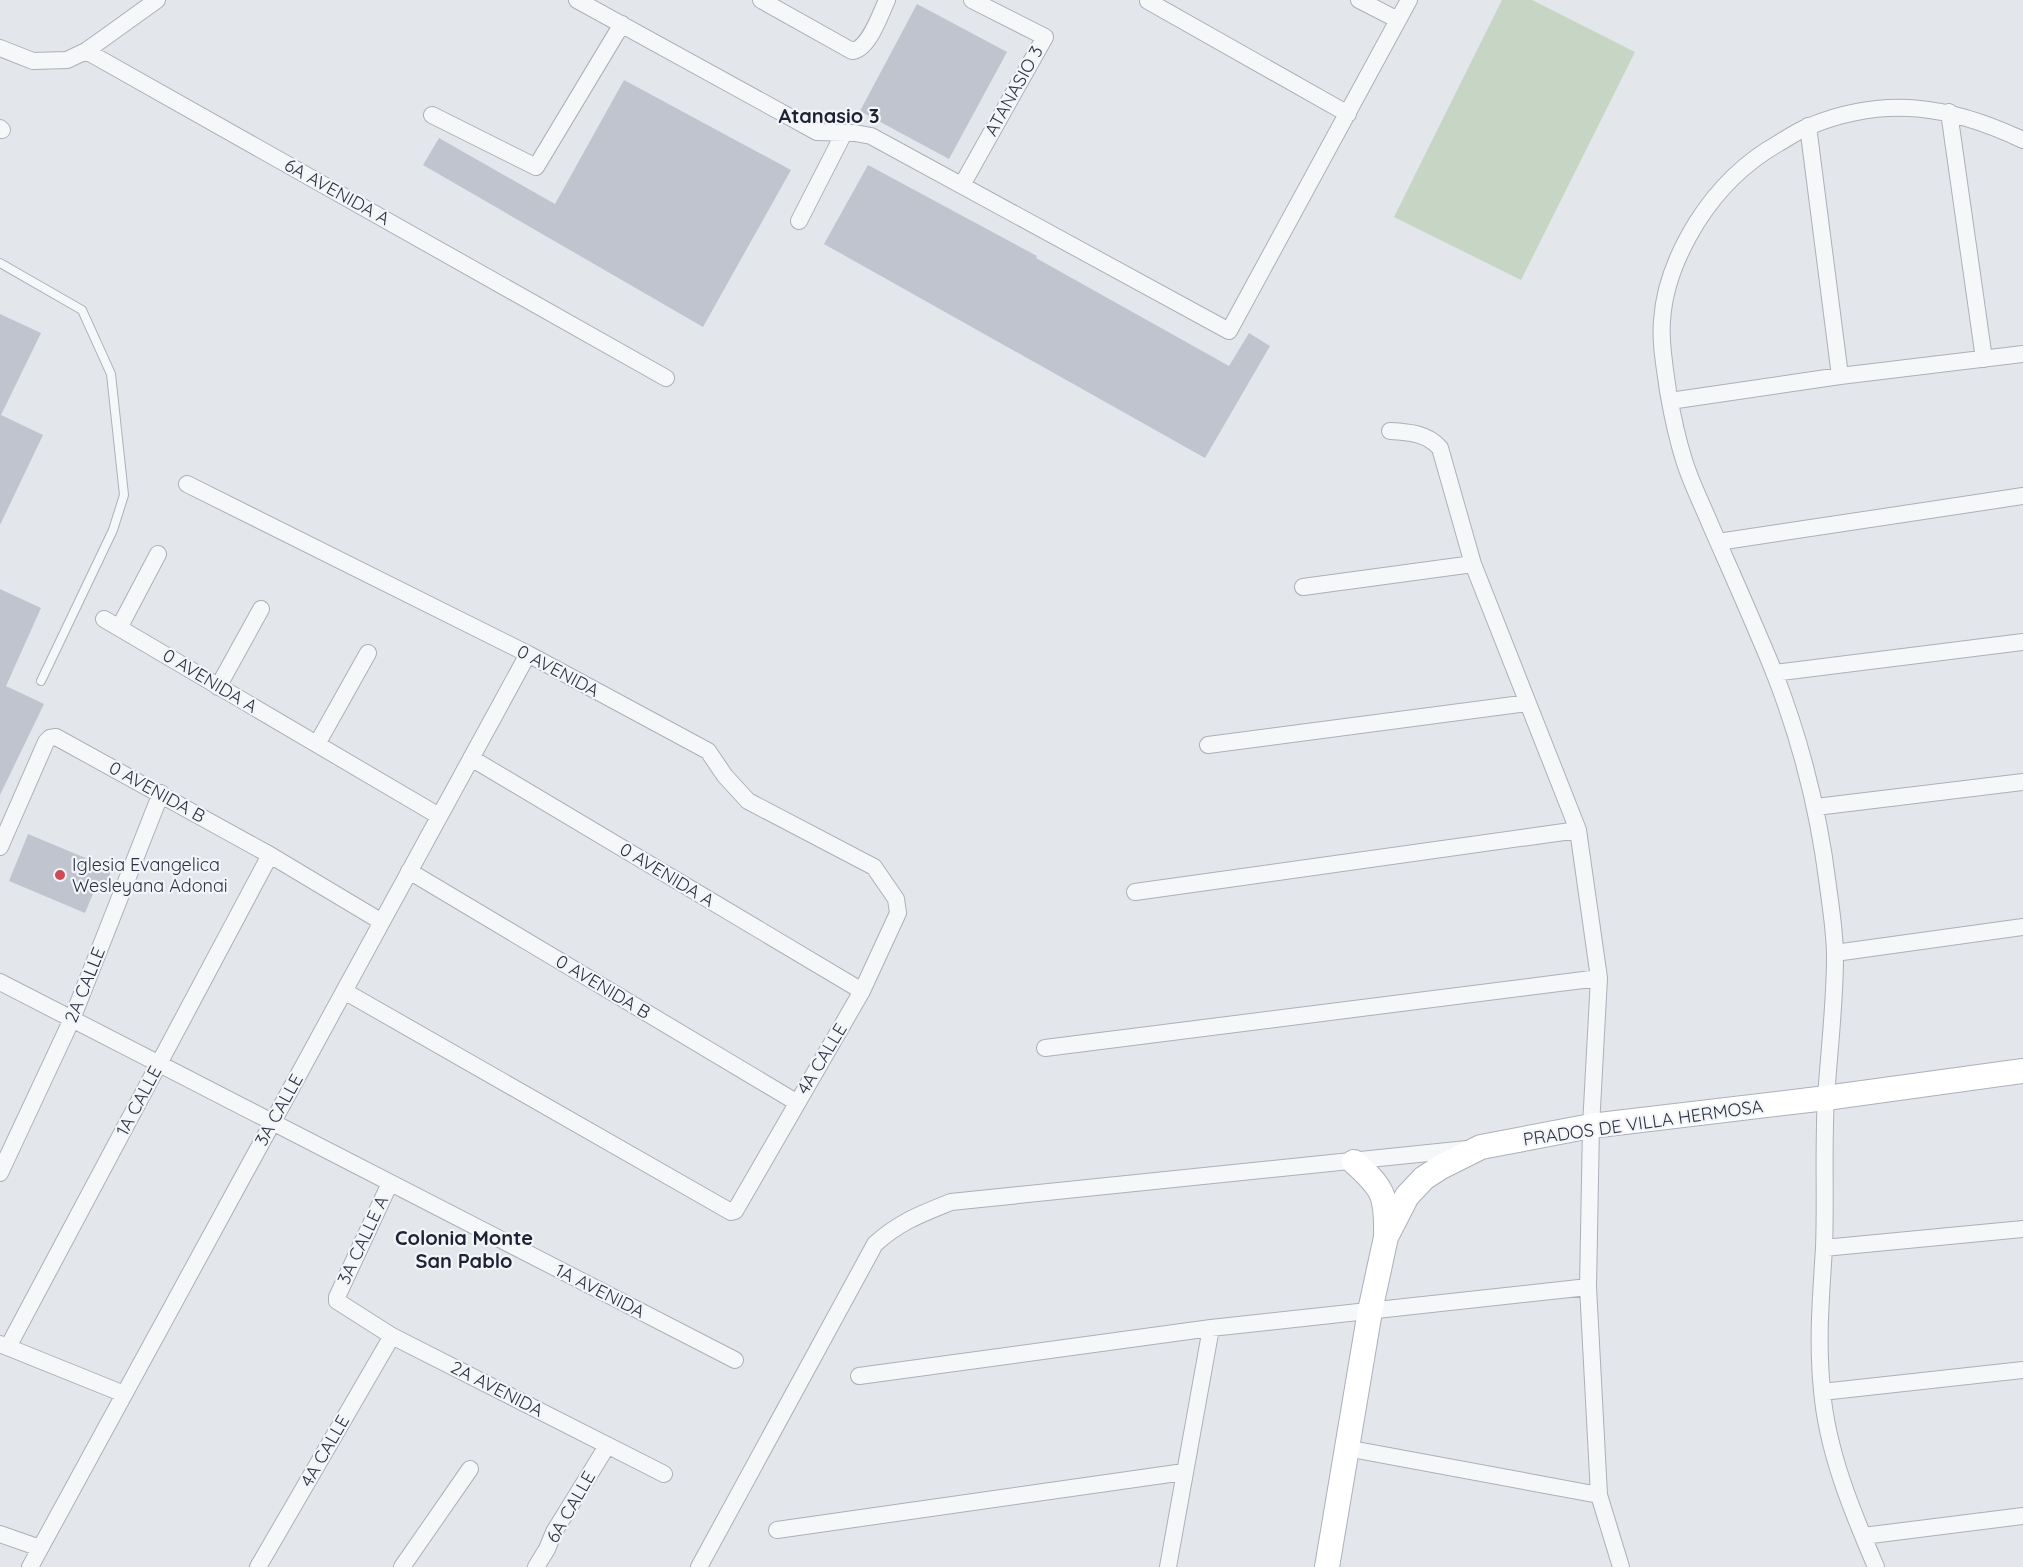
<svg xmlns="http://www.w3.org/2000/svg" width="2023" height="1567" viewBox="0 0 2023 1567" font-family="Quicksand,sans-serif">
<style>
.green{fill:#c7d5c4}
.building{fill:#c0c4ce}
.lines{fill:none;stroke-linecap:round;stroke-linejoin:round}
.service-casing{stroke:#acb0b9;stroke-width:10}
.minor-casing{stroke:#acb0b9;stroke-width:18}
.secondary-casing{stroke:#acb0b9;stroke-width:26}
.service{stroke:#f6f7f9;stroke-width:8}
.minor{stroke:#f6f7f9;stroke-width:16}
.secondary{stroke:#fff;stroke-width:24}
.poi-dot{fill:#ce4a54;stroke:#f3f5f8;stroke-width:2}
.labels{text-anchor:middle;stroke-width:4.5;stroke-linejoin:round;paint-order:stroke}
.street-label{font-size:18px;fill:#2b3243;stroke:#f3f5f8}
.poi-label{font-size:18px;fill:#2b3243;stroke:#f3f5f8;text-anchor:start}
.neighbourhood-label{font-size:20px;font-weight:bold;fill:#1d2334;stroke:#f3f5f8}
</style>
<rect width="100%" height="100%" fill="#e3e6eb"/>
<!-- green -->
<path class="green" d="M1502,0H1532L1635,52L1521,280L1394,217Z"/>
<!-- building -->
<path class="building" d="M917,4L1007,52L949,159L860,111Z
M624,80L791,170L703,327L423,165L439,138L555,204Z
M868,165L1037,256L1036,258L1229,366L1249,333L1270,346L1205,458L824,244Z
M0,314L41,333L1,415L43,435L0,525Z
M0,589L41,608L6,686L44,704L0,795Z
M28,834L112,869L103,892L95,889L85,913L9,881Z"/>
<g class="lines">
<!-- service casing -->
<g class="service-casing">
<path id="service" d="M0,263L82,310L111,374L124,495L113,530L41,681"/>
</g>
<!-- minor casing -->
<g class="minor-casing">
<path id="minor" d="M577,0L817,132L855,133L871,136L1229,331L1409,0
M761,0L852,51C869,49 880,15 887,0
M1359,0L1398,20
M1148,1L1348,114
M0,48L33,61L67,60L86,51L157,0
M86,51L666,378
M1949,112L1984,359
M432,115L536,167L622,24
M1808,126L1840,376
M0,128L2,130
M962,185L1045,37L972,0
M799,221L844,133
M1670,401L1840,376L2023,354
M1390,431C1408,432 1427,433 1440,448L1473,564L1578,830L1599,978L1591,1126L1588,1287L1599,1495L1621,1567
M187,484L528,654L708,751L725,776L748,801L874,867L896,899L898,913L862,991L735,1211L731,1212L344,991
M1718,542L2023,496
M1303,587L1473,564
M104,619L439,816
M119,628L158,554
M1774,673L2023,642
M218,687L261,609
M317,744L368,653
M1208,745L1528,703
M471,758L862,991
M1816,807L2023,782
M0,847L46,742L50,738L56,737L270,855L382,922
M409,871L796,1102
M1135,892L1578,830
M1835,953L2023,927
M0,982L735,1360
M1045,1048L1599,978
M0,1173L72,1019L161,793
M390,1183L337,1297V1301L392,1336L664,1474
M1824,1248L2023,1229
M0,1344L124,1394
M8,1347L270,855
M859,1376L1211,1328L1588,1287
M1822,1392L2023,1370
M1346,1448L1599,1495
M777,1530L1184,1472
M0,1534L40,1548
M1863,1536L2023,1516
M30,1567L528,654
M258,1567L392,1336
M402,1567L470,1469
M536,1567L547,1549L554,1532L607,1446
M699,1567L875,1244C899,1222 921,1214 951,1202L1467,1149
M1168,1567L1211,1328
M1876,1567C1852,1511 1827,1451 1822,1390C1817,1342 1821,1296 1824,1248C1826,1198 1823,1148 1826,1098C1829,1051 1835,1004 1835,957C1835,933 1831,909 1828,886C1819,813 1801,741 1774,672C1754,623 1732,574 1711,526C1702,504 1691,483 1684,460C1677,438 1672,414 1668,391C1665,368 1660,344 1662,321C1664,286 1679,251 1697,222C1718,189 1745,162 1779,143C1789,137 1799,130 1810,126C1886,95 1951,106 2023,140"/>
</g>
<!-- secondary casing -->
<g class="secondary-casing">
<path id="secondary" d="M1354,1162C1383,1188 1387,1195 1386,1235
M1327,1567L1370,1311L1386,1237L1407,1196L1424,1178L1441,1167L1481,1147L1591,1126L1826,1098L2023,1071"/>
</g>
<!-- service -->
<use href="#service" class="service"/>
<!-- minor -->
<use href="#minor" class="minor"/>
<!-- secondary -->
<use href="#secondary" class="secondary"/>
</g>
<!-- markers -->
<circle class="poi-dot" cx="60" cy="875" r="6"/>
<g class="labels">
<!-- street labels -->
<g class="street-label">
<text transform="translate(1014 91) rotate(-61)" y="6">ATANASIO 3</text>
<text transform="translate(337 192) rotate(29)" y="6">6A AVENIDA A</text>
<text transform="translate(558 671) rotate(28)" y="6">0 AVENIDA</text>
<text transform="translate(210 681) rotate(31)" y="6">0 AVENIDA A</text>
<text transform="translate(157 792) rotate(29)" y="6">0 AVENIDA B</text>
<text transform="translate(667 875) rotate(31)" y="6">0 AVENIDA A</text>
<text transform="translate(85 985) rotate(-68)" y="6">2A CALLE</text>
<text transform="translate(603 987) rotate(31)" y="6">0 AVENIDA B</text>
<text transform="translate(822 1059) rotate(-59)" y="6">4A CALLE</text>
<text transform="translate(139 1101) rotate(-62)" y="6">1A CALLE</text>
<text transform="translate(279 1110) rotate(-61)" y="6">3A CALLE</text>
<text transform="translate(1643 1123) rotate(-8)" y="6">PRADOS DE VILLA HERMOSA</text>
<text transform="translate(363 1240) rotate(-65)" y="6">3A CALLE A</text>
<text transform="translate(600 1291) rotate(27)" y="6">1A AVENIDA</text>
<text transform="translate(497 1389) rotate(27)" y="6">2A AVENIDA</text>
<text transform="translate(325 1451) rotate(-60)" y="6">4A CALLE</text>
<text transform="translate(571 1507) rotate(-60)" y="6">6A CALLE</text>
</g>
<!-- poi labels -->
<g class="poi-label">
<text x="72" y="871">Iglesia Evangelica<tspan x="72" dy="21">Wesleyana Adonai</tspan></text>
</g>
<!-- neighbourhood labels -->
<g class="neighbourhood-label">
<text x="829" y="123">Atanasio 3</text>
<text x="464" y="1245">Colonia Monte<tspan x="464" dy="23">San Pablo</tspan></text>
</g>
</g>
</svg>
